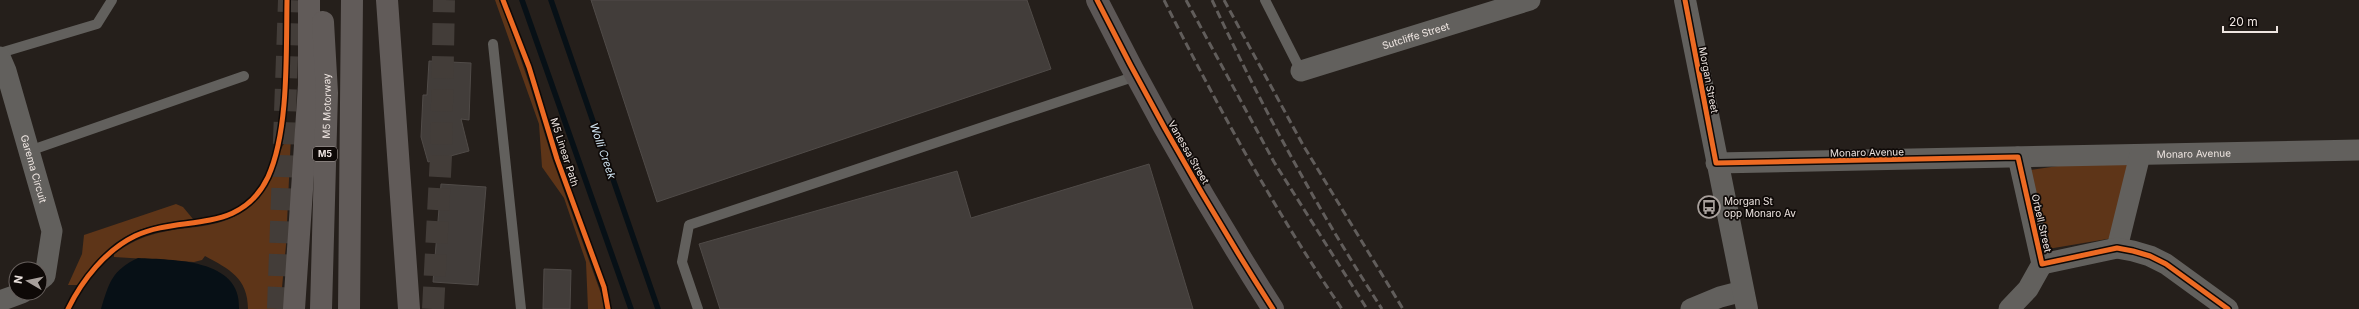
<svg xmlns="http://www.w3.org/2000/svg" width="2359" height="309" viewBox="0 0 2359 309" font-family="Inter,sans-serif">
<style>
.green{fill:#5e3518}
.water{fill:#071016}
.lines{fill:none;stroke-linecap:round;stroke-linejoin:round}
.stream{stroke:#071016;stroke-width:5.5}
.building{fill:#423d3a;stroke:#504b48}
.motorway-tunnel{stroke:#433d39;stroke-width:22;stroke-dasharray:22 11;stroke-linecap:butt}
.service{stroke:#62605d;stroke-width:10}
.minor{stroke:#62605d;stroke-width:21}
.tertiary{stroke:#62605d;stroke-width:22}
.secondary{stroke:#5c5756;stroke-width:22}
.motorway{stroke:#615b59;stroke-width:22}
.rail{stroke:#615d5b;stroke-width:3;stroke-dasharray:8 4;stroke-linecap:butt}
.cycleway-casing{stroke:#0e0907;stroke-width:8}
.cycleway{stroke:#ed6a23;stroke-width:5}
.labels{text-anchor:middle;stroke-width:3.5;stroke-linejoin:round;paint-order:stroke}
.shield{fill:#0e0907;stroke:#aba3a0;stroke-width:1}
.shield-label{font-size:9px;font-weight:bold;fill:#eee5e1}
.street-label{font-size:10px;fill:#eee5e1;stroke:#0e0907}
.poi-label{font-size:10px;fill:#eee5e1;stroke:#0e0907;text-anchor:start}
.water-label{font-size:11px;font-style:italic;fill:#d0e4f2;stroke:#0e0907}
</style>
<rect width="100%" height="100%" fill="#251f1b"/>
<!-- green -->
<path class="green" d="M495,0H500L502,5L530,86L552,158L603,299L604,309H588L586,262L564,198L542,167L539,124Z
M291,135L286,245L280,309H248C248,278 229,269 205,256L202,260L194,262L114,257V254C128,244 141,237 158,233C190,225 223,230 250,206C277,183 271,155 291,135Z
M2130,160L2113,238L2048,249L2030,170L2065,165Z
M176,204L183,207L193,219C134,227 113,234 79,285H68L82,254L84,235Z"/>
<!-- water -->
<path class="water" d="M138,258C172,260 242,258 239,309H101C109,283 112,270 138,258Z"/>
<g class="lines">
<!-- stream -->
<path class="stream" d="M522,0L631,309
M551,0L658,309"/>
</g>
<!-- building -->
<path class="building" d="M591,0H1027L1051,69L657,202Z
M429,61L471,63L469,120L461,119L469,151L428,162L421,137L423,95H427Z
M1149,164L1193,309H720L699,244L957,171L971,218Z
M441,184L486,187L478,285L433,282Z
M544,269L571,270L570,309H543Z"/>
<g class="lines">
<!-- motorway-tunnel -->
<path class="motorway-tunnel" d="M278,309L289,0
M433,309L441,156L444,0"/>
<!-- service -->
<path class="service" d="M1265,0L1301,71
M493,44L521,309
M0,53L97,24L112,0
M29,151L244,76
M698,309L682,262L689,225L1136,76"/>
<!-- minor -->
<g class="minor">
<path id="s1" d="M0,57L6,71L52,231L45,276L40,280"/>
<path id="s2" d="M1301,71L1530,0"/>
<path id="s3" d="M1716,163L2359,150"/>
<path d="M2117,248L2140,155"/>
<path d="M2042,264L2117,248L2133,251L2150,256L2166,264L2228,309"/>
<path d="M0,301L22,293"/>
<path d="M1691,309L1720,297L1743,291"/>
<path d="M2009,309L2028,289L2042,264L2018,157"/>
</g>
<!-- tertiary -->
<path class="tertiary" d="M1685,0L1747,309"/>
<!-- secondary -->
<path class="secondary" d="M1097,0C1150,106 1209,209 1273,309"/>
<!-- motorway -->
<g class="motorway">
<path d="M387,0L409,309"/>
<path d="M294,309L309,85V0"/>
<path id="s4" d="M321,309L327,93L323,22"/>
<path d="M349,309L352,0"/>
</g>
<!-- rail -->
<path class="rail" d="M1164,0C1217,106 1275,211 1342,309
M1186,0L1274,162L1367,309
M1212,0C1261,106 1318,210 1382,309
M1224,0L1303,145L1403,309"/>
<!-- cycleway casing -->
<g class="cycleway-casing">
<path id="cycleway" d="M503,0L529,67L557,159L604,287L608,309
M1097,0C1150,106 1209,209 1273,309
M1685,0L1716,163L2018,157L2042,264L2117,248L2133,251L2150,256L2166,264L2228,309
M68,309C82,280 106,250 135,236C181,214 240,236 268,177C289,131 286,52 287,0"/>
</g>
<!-- cycleway -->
<use href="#cycleway" class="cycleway"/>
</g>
<!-- icons -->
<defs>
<g id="bus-ring" transform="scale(1.15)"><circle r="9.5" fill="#0e0907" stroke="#a8a09c" stroke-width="1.5"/><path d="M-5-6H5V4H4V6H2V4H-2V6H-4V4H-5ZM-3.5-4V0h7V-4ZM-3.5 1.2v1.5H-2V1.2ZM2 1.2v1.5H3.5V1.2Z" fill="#a8a09c"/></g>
</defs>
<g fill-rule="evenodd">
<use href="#bus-ring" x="1709" y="207"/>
</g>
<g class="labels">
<!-- shield labels -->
<rect class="shield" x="313" y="147" width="24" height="14" rx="3"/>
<g class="shield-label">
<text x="325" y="157">M5</text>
</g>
<!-- street labels -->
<g class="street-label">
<text dy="4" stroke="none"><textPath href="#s2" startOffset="120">Sutcliffe Street</textPath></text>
<text transform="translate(1709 80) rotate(79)" y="4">Morgan Street</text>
<text dy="4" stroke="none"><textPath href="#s4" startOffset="203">M5 Motorway</textPath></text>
<text transform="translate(565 152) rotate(72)" y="4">M5 Linear Path</text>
<text transform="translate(1189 152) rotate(60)" y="4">Vanessa Street</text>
<text transform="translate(1867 152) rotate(-1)" y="4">Monaro Avenue</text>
<text dy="4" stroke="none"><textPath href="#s3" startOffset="478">Monaro Avenue</textPath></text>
<text dy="4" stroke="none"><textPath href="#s1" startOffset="117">Garema Circuit</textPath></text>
<text transform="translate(2042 223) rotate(77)" y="4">Orbell Street</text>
</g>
<!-- poi labels -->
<g class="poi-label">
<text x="1724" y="205">Morgan St<tspan x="1724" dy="12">opp Monaro Av</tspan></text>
</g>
<!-- water labels -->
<g class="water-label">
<text transform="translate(603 151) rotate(71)" y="4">Wolli Creek</text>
</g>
</g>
<!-- north arrow -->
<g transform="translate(28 281) rotate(279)"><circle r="19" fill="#0e0907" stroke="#68615e"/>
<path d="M0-3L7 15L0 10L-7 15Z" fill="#a8a09c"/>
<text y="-6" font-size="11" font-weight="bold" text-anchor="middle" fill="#eee5e1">N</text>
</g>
<!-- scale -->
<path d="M2223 26v6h54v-6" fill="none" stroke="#eee5e1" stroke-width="2"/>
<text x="2229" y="26" font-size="12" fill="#eee5e1" stroke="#0e0907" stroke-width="3" paint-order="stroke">20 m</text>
</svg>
